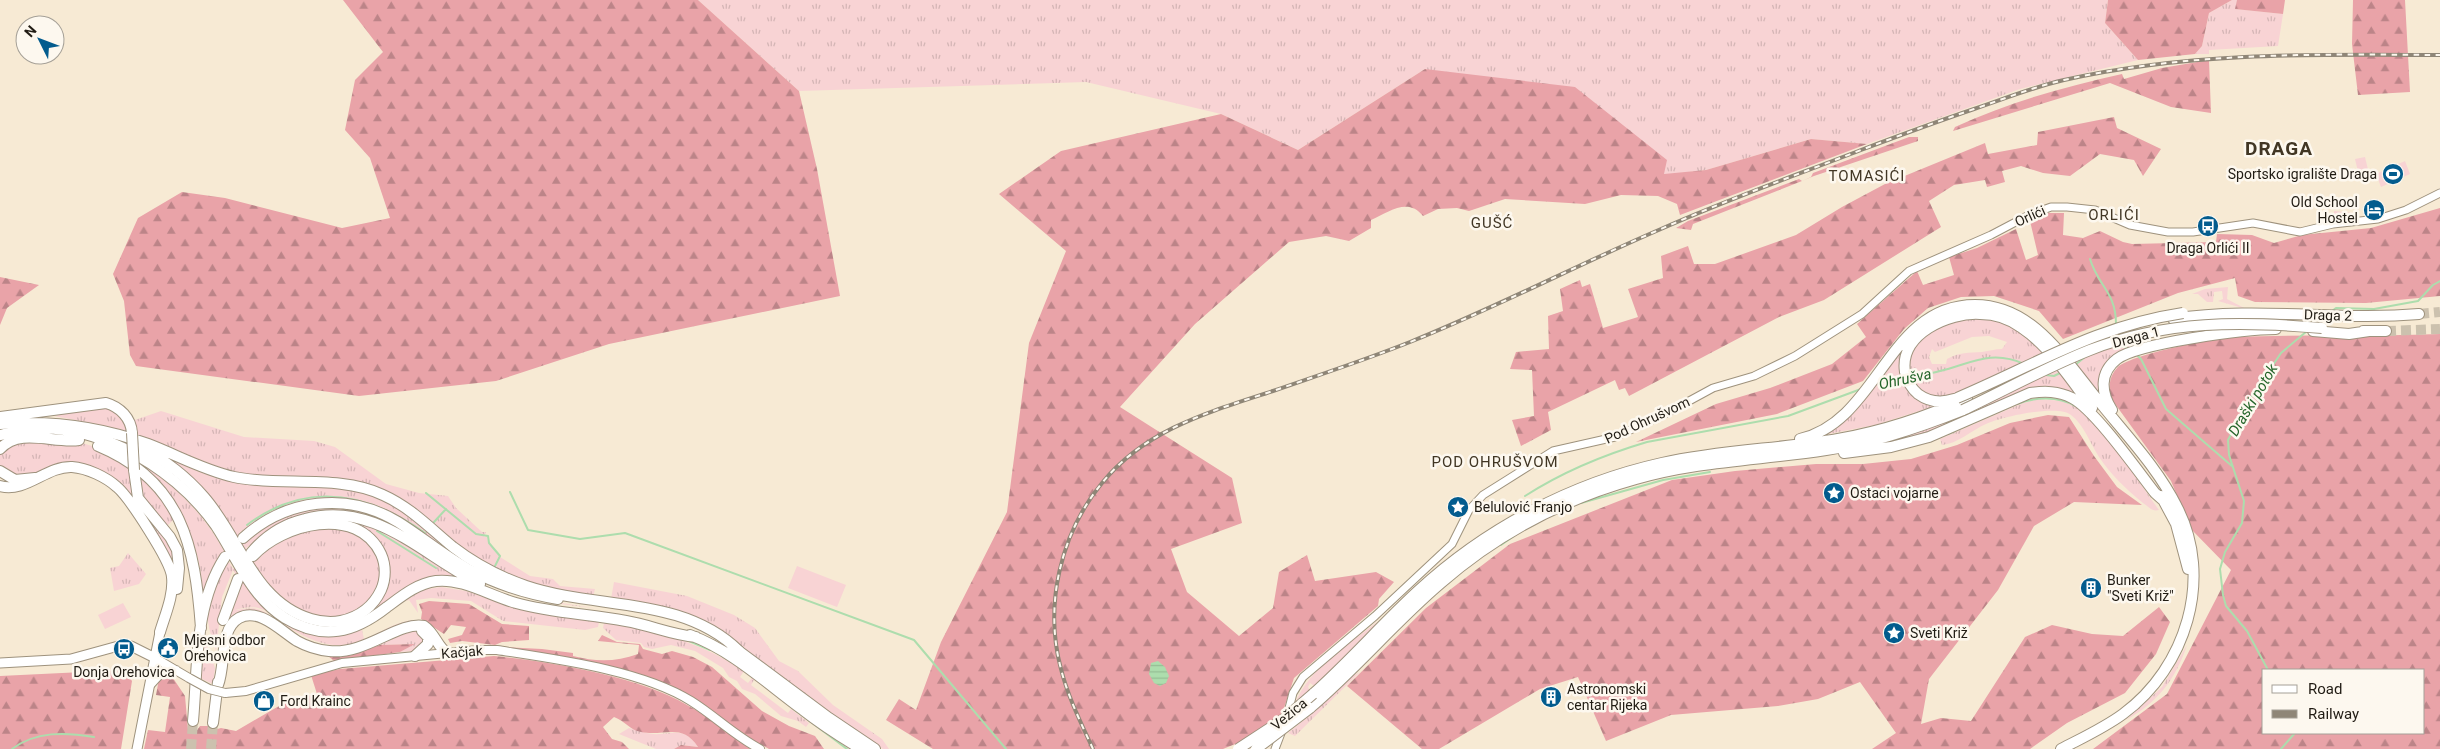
<svg xmlns="http://www.w3.org/2000/svg" width="2440" height="749" viewBox="0 0 2440 749" font-family="Roboto,sans-serif">
<style>
.grass{fill:url(#grass-tufts);fill-rule:evenodd}
.forest{fill:url(#forest-firs);fill-rule:evenodd}
.pitch{fill:#f8d3d4}
.water{fill:url(#water-rules)}
.lines{fill:none;stroke-linecap:round;stroke-linejoin:round}
.stream{stroke:#adddad;stroke-width:2}
.trunk-tunnel{stroke:#ccc1ae;stroke-width:10;stroke-dasharray:10 5;stroke-linecap:butt}
.tertiary-casing{stroke:#9e927d;stroke-width:9}
.secondary-casing{stroke:#9e927d;stroke-width:10}
.primary-casing{stroke:#9e927d;stroke-width:11}
.trunk-casing{stroke:#9e927d;stroke-width:12}
.motorway-casing{stroke:#9e927d;stroke-width:12}
.tertiary{stroke:#fff;stroke-width:7}
.secondary{stroke:#fff;stroke-width:8}
.primary{stroke:#fff;stroke-width:9}
.trunk{stroke:#fff;stroke-width:10}
.motorway{stroke:#fff;stroke-width:10}
.rail-casing{stroke:#8f8677;stroke-width:4}
.rail{stroke:#fdf8ef;stroke-width:2;stroke-dasharray:5.5;stroke-linecap:butt}
.secondary-bridge-casing{stroke:#9e927d;stroke-width:10;stroke-linecap:butt}
.trunk-bridge-casing{stroke:#9e927d;stroke-width:12;stroke-linecap:butt}
.motorway-bridge-casing{stroke:#9e927d;stroke-width:12;stroke-linecap:butt}
.secondary-bridge{stroke:#fff;stroke-width:8}
.trunk-bridge{stroke:#fff;stroke-width:10}
.motorway-bridge{stroke:#fff;stroke-width:10}
.labels{text-anchor:middle;stroke-width:5;stroke-linejoin:round;paint-order:stroke}
.poi-label{font-size:14px;fill:#211c14;stroke:#fdf8ef;text-anchor:start}
.street-label{font-size:14px;fill:#211c14;stroke:#fdf8ef}
.neighbourhood-label{font-size:15px;letter-spacing:1px;fill:#413624;stroke:#fdf8ef}
.water-label{font-size:15px;font-style:italic;fill:#236429;stroke:#fdf8ef}
.district-label{font-size:19px;font-weight:bold;letter-spacing:1px;fill:#413624;stroke:#fdf8ef}
</style>
<defs>
<pattern id="grass-tufts" width="24" height="20" patternUnits="userSpaceOnUse" patternTransform="scale(1.25)"><rect width="24" height="20" fill="#f8d3d4"/><path d="M3 7l-1-3M5 7V3M7 7l1-3M15 17l-1-3M17 17v-4M19 17l1-3" fill="none" stroke="#d4b5b5"/></pattern>
<pattern id="forest-firs" width="22" height="20" patternUnits="userSpaceOnUse" patternTransform="scale(1.25)"><rect width="22" height="20" fill="#e9a3a8"/><path d="M5 1l3.5 6h-7zM16 11l3.5 6h-7z" fill="#bc8488"/></pattern>
<pattern id="water-rules" width="6" height="5" patternUnits="userSpaceOnUse" patternTransform="scale(1.25)"><rect width="6" height="5" fill="#adddad"/><path d="M0 2.5h6" fill="none" stroke="#95bd94"/></pattern>
</defs>
<rect width="100%" height="100%" fill="#f7ead4"/>
<!-- grass -->
<path class="grass" d="M698,0H2108L2105,23L2138,60L2020,89L1867,144L1811,139L1706,170L1663,175L1425,69L1298,150L1221,114L1086,82L799,91Z
M2232,0H2237L2236,9L2283,14L2278,46L2209,50V54H2195L2202,46L2209,13Z
M2334,211L2354,213L2360,218L2334,221Z
M2228,287L2227,299L2246,309L2218,301L2223,299L2222,291L2214,292L2213,302H2207L2198,294H2192L2205,289Z
M1982,318L2004,323L2073,362L2133,340L2143,345L2115,357L2102,398L2083,376L2069,387L2081,399L2053,390L1928,434L1872,446L1956,418L2042,377L2021,365L1956,395L1934,397L1932,407L1875,425L1828,434L1855,412L1907,342L1956,320ZM1989,336L2007,342L2002,349C1995,349 1989,351 1982,352C1968,353 1960,352 1947,359L1946,364H1932L1929,357L1932,349L1935,352L1972,337Z
M2038,399C2048,401 2059,399 2069,403C2096,416 2140,483 2159,510C2152,512 2149,507 2143,503C2126,489 2111,475 2099,457C2090,443 2084,425 2071,415C2058,404 2001,417 1986,424C1972,430 1957,444 1942,445L1940,439L2023,403Z
M104,406L122,416L129,434L107,426L54,416Z
M161,411L244,437L314,441L335,447L386,484L419,493L448,496L456,508L482,532H486L484,537H487L488,542L499,556L492,570L386,493L247,476L204,465L135,436L132,421Z
M12,441L79,442L95,447L131,468L132,488L174,552L175,584L131,500L82,467L17,478L0,466V452Z
M130,456C170,481 201,509 224,551L217,560L203,595C200,528 171,504 130,456Z
M164,457C173,457 186,466 195,470C206,475 220,478 232,481C282,493 338,478 386,501C415,515 440,541 465,561L464,563L353,501L323,498L292,503L268,512L239,533L244,541L260,528L295,512L315,508L339,507L358,510L392,523L449,561L555,602L600,609L546,602L507,592L339,511C301,513 275,525 246,548L254,559C277,536 320,520 352,532C385,545 389,590 360,608C343,619 321,621 302,612C274,598 256,569 236,545C212,516 188,487 164,457Z
M136,472L153,488L175,518L166,527L142,498Z
M333,518L365,523L393,536L457,577H436L373,612C391,590 386,577 384,551Z
M128,553L146,574L139,584L114,591L110,568L119,566Z
M500,557L530,576L553,579L560,586L595,589L593,597L559,593L493,571Z
M229,562L233,569L235,567C265,617 302,648 362,630L364,639C335,654 305,639 281,622C274,617 267,610 258,608C250,606 242,608 235,610C241,610 250,607 257,609C266,611 273,618 280,623C295,634 313,646 332,646C365,648 389,619 419,620C414,622 407,621 401,624C375,634 348,656 317,646C289,637 259,596 229,620L232,602L240,582L233,570L222,597L216,651C213,641 209,631 208,621C205,601 217,577 229,562Z
M614,582L687,596L734,615L755,628L779,661L798,671L833,705L869,730L882,739L889,749H883L829,715L727,636L611,599Z
M441,587L466,591L510,606L599,622L598,627L585,630L503,621L471,601L431,598L416,600L418,613L409,600L406,601L422,590Z
M1378,621L1356,647L1316,687L1310,683L1308,687L1310,691L1295,704C1309,667 1349,645 1378,621Z
M604,623C655,630 701,642 744,671L740,677L748,683L752,678L754,680L751,685L788,713L791,709L809,723L806,727L798,721L781,716L755,694L742,689L737,681L729,677L723,668L695,651L671,645L652,649L644,647L641,643L616,640L603,628Z
M414,631L421,634L425,642L414,651L400,652L414,644L380,645L404,632Z
M204,636L215,668L213,684L200,678Z
M2187,645C2176,679 2157,703 2126,720L2162,687Z
M1360,672L1295,736L1288,733L1314,712L1313,711L1348,678Z
M629,728C639,731 650,735 660,734C679,732 687,730 698,747L681,745L674,749H656L619,734Z"/>
<!-- forest -->
<path class="forest" d="M343,0H698L799,91L817,169L840,296L609,344L496,381L359,396L136,366L130,355L124,301L113,274L138,218L182,192L225,198L342,228L390,218L370,158L345,130L355,80L383,52Z
M2108,0H2232L2209,13L2202,46L2195,54L2138,60L2105,23Z
M2237,0H2285L2283,14L2235,9Z
M2353,0H2405L2410,92L2358,95L2352,44Z
M2209,60L2211,113L2171,107L2110,83L1953,131L1955,127C2009,102 2064,87 2122,74L2124,79L2162,68Z
M1425,69L1575,87L1667,160L1664,174L1706,170L1811,139L1867,144L1680,215L1677,204L1658,196L1621,195L1585,204L1505,199L1469,211L1457,208L1438,209L1423,216C1408,197 1389,212 1371,220V228L1349,241L1326,236L1289,242L1195,324L1120,407L1232,478L1242,523L1171,549L1187,592L1239,636L1273,608L1279,572L1307,555L1315,581L1376,572L1394,582L1379,599L1378,606L1294,678L1282,714L1240,742L1223,749H933L886,720L899,699L916,710L941,642L1007,512L1029,343L1066,251L999,194L1061,151L1221,114L1298,150Z
M2114,117L2117,128L2161,149L2143,176L2134,160L2100,154L2070,176L2043,173L2021,166L2002,171L2005,182L1987,187L1985,180L1954,185L1929,201L1941,227L1824,300L1779,317L1629,396L1625,388L1619,390L1615,380L1548,412L1551,430L1521,446L1512,420L1534,416L1532,370L1510,369L1516,352L1549,349L1548,316L1563,311L1560,289L1580,280L1582,287L1590,284L1603,328L1638,317L1628,289L1663,278L1661,256L1688,246L1694,264H1715L1796,235L1842,207L1885,184L1985,143L1988,154L2037,145L2038,132Z
M1909,137H1918V141L1814,176L1802,181L1693,224L1691,230L1676,228L1688,221L1799,179L1802,181L1811,177L1813,173Z
M2440,208V296L2366,303L2255,302L2238,296L2235,278L2178,293L2063,339L2039,311L1994,296L1961,297L1928,308L1904,329L1863,381L1777,414L1636,442L1716,404L1770,388L1832,364L1866,337L1857,324L1917,271L1923,285L1954,275L1949,257L1977,248L2016,229L2026,260L2038,255L2030,221L2048,213H2064L2063,235L2083,238L2100,231L2123,242L2132,244L2216,242L2217,234L2252,235L2274,243L2302,235L2371,228Z
M0,277L39,285L7,308L0,325Z
M2440,334V749H2093L2167,694L2231,570L2191,529L2171,481L2110,397C2109,386 2109,377 2117,368C2128,355 2214,338 2234,337C2303,334 2371,337 2440,334ZM2264,670H2424V733H2264Z
M2048,415L2069,417L2094,456L2117,487L2142,505L2074,502L2034,526L1998,590L1929,679L1921,724L1941,718L1971,721L2025,637L2052,625L2092,634L2123,636L2159,607L2170,622L2156,654L2125,693L2067,723L2030,749H1872L1896,733L1860,682L1818,699L1778,706L1671,715L1606,741L1578,677L1540,689L1439,749H1422L1347,686L1426,608L1510,544L1672,480L1735,471L1816,464H1863L1911,459L1957,445L2010,423Z
M429,601L469,604L502,624L529,626V640L502,642L495,645L462,641L450,643L448,639L462,635L466,627L451,625L444,634L421,619L422,612L419,604Z
M602,635L617,642L640,644L643,649L662,654L672,651L693,657L712,667L762,711L789,726L815,736L824,749H769L737,731L692,697L671,687L575,661L505,647L542,649L573,653V656C596,662 616,662 638,654L639,645L598,641Z
M415,644L400,652L334,661L328,656H349L380,645Z
M494,656C551,662 638,676 687,705C710,717 729,735 750,749H674L681,745L698,747C682,722 664,737 641,732C630,730 625,721 614,717L603,727L612,739L622,742L629,749H144L148,730L165,732L170,697L156,695L159,679L173,678L185,696L188,729L195,733L200,726H208L210,731L221,728L236,731L291,699L317,694L311,675L340,669Z
M124,670L132,681L121,749H0V676Z"/>
<!-- pitch -->
<path class="pitch" d="M2365,157L2370,178L2360,180L2355,159Z
M2405,161L2410,174L2381,187L2376,174Z
M797,566L846,585L837,607L788,588Z
M123,603L131,617L105,629L98,615Z"/>
<!-- water -->
<path class="water" d="M1158,661L1165,667L1169,676L1166,683L1160,686L1154,683L1149,674L1151,663Z"/>
<g class="lines">
<!-- stream -->
<path class="stream" d="M2090,259C2098,286 2116,292 2116,324
M2332,311L2336,308L2374,309L2418,301L2433,285L2440,281
M2117,345L2131,349
M2136,354L2141,359L2166,409L2233,467
M2075,365L2085,357
M2046,375L2054,376L2062,372
M1909,377C1919,375 1930,374 1940,371C1970,364 1991,349 2024,364
M1875,384L1902,378
M2017,404C2035,397 2058,396 2075,406
M1948,434L1955,431
M510,492L528,530L580,539L625,533L914,640L1006,749
M426,493L476,534L488,536
M1525,496C1564,471 1603,455 1647,442L1788,416L1861,389
M1581,503L1663,480L1710,472
M434,522L446,509
M247,525C307,480 367,492 425,533
M377,531L436,568
M488,536L489,543L500,556L495,566
M1501,545L1514,536
M689,641L710,650
M719,654L736,665
M2268,670L2247,631L2226,606L2223,595L2220,569L2225,552L2242,523L2244,501L2229,455L2228,440L2250,399L2281,353L2307,331
M791,707L847,749
M12,749C36,731 65,732 94,737
M2281,749L2295,733"/>
<!-- trunk-tunnel -->
<path class="trunk-tunnel" d="M2419,314L2440,312
M2386,331L2440,329
M191,749L193,721
M211,749L213,723"/>
<!-- tertiary casing -->
<g class="tertiary-casing">
<path id="tertiary" d="M1287,716L1293,693L1303,677L1375,616L1452,544L1469,510L1483,495L1553,451L1615,437L1667,413L1713,388L1754,376L1795,356L1862,314L1909,271L1991,235L2029,215L2051,207H2067L2095,210L2130,225L2168,232H2193L2253,223L2300,232L2333,224L2378,219L2406,210L2440,193
M1275,749L1283,728"/>
</g>
<!-- secondary casing -->
<g class="secondary-casing">
<path id="secondary" d="M155,658L189,678
M151,684L162,672L176,670
M225,693L246,691L342,663L479,650H497C555,659 642,670 691,701C715,716 735,736 760,749"/>
</g>
<!-- primary casing -->
<g class="primary-casing">
<path id="primary" d="M0,663L71,659L122,645L131,646L155,658
M137,749L160,632"/>
</g>
<!-- trunk casing -->
<g class="trunk-casing">
<path id="trunk" d="M2173,319C2255,306 2337,321 2419,314
M2313,331L2349,334L2369,331
M2363,331H2386
M1954,399C1942,403 1929,402 1918,394C1911,388 1907,381 1905,372C1899,334 1949,312 1980,314C1995,314 2010,319 2022,328C2049,346 2073,382 2092,408
M2112,410C2101,393 2099,373 2117,359C2138,343 2247,329 2276,329
M5,434C82,411 173,464 216,526C237,558 251,597 285,618C323,641 354,633 387,607C402,596 416,584 436,581C463,578 490,596 516,603C552,613 589,614 626,621C650,625 672,635 696,637
M1800,439C1879,421 1887,305 1975,305C2033,305 2065,360 2098,400C2125,434 2158,468 2177,507C2214,578 2186,668 2123,714C2104,728 2082,738 2061,749
M98,446C182,481 195,546 201,628
M0,449C20,427 54,444 79,440
M1844,453L1891,447L1929,437L2030,393C2045,391 2058,391 2072,398C2095,410 2137,470 2155,493L2164,501
M0,471L15,480L35,478
M2161,496L2176,524L2188,569
M243,538C286,499 347,491 398,522C422,537 443,555 468,569C496,584 527,594 558,599
M251,553C265,536 284,524 305,519C375,500 423,556 480,584
M690,635C733,651 766,683 803,710C821,724 841,737 861,749
M732,646L829,718L875,749
M415,656L428,644V637L422,631
M218,685C226,665 219,629 239,618C259,607 281,631 297,641C306,646 318,650 329,651C366,655 398,621 424,626C435,633 437,647 448,654
M1313,694C1350,661 1382,624 1418,591C1486,528 1572,483 1662,463C1720,450 1780,449 1838,439C1883,431 1926,417 1967,398
M1310,708C1356,669 1395,622 1441,583C1497,534 1564,499 1636,479C1698,461 1762,460 1826,450C1874,443 1918,428 1963,410
M193,721C198,666 194,605 225,557
M213,723L218,682"/>
</g>
<!-- motorway casing -->
<g class="motorway-casing">
<path id="motorway" d="M0,417L106,403C120,407 131,418 132,433
M0,424C52,420 99,426 148,444C177,455 203,470 234,477C281,487 339,474 383,495C410,507 430,528 453,547C475,564 500,577 526,586C597,610 682,595 739,651
M0,435L5,434
M139,446C163,459 186,476 204,497C240,538 254,602 311,619C321,622 331,623 341,621C359,617 373,607 381,590C386,579 386,565 381,554C357,504 282,524 253,556
M134,470L138,498L170,537L177,550L179,568L177,589
M0,486C26,493 46,466 72,467C87,468 106,477 117,487C129,497 171,561 172,577C174,595 165,615 160,632
M223,620L238,579"/>
</g>
<!-- tertiary -->
<use href="#tertiary" class="tertiary"/>
<!-- secondary -->
<use href="#secondary" class="secondary"/>
<!-- primary -->
<use href="#primary" class="primary"/>
<!-- trunk -->
<use href="#trunk" class="trunk"/>
<!-- motorway -->
<use href="#motorway" class="motorway"/>
<!-- rail casing -->
<g class="rail-casing">
<path id="rail" d="M1093,749C1081,723 1068,697 1061,669C1044,606 1060,534 1102,483C1146,429 1209,412 1273,391C1319,375 1365,360 1410,342C1495,308 1577,265 1661,229C1726,200 1794,176 1861,150C1898,136 1936,122 1974,109C2004,99 2033,87 2064,80C2187,52 2314,54 2440,55"/>
</g>
<!-- rail -->
<use href="#rail" class="rail"/>
<!-- secondary-bridge casing -->
<g class="secondary-bridge-casing">
<path id="secondary-bridge" d="M189,678L209,689L225,693"/>
</g>
<!-- trunk-bridge casing -->
<g class="trunk-bridge-casing">
<path id="trunk-bridge" d="M1957,398C2037,364 2096,326 2183,313
M1963,410C2005,390 2047,367 2090,350C2166,320 2242,321 2322,328
M1238,749L1284,719L1313,694
M1256,749L1310,708"/>
</g>
<!-- motorway-bridge casing -->
<g class="motorway-bridge-casing">
<path id="motorway-bridge" d="M132,433L134,470"/>
</g>
<!-- secondary-bridge -->
<use href="#secondary-bridge" class="secondary-bridge"/>
<!-- trunk-bridge -->
<use href="#trunk-bridge" class="trunk-bridge"/>
<!-- motorway-bridge -->
<use href="#motorway-bridge" class="motorway-bridge"/>
</g>
<!-- icons -->
<defs>
<g id="stadium-disc" transform="scale(1.125)"><circle r="9.5" fill="#035c8e" stroke="#fdf8ef"/><path d="M0-5a6.5 5 0 1 0 0 10a6.5 5 0 1 0 0-10ZM-3.5-1.8h7v3.6h-7Z" fill="#fff"/></g>
<g id="hotel-disc" transform="scale(1.125)"><circle r="9.5" fill="#035c8e" stroke="#fdf8ef"/><path d="M-6-4.5h1.5V1H6V5H4.5V3h-9V5H-6ZM-4 0a1.8 1.8 0 1 1 3.6 0ZM.5 0V-2.5h3Q6-2.5 6 0Z" fill="#fff"/></g>
<g id="bus-disc" transform="scale(1.125)"><circle r="9.5" fill="#035c8e" stroke="#fdf8ef"/><path d="M-5-6H5V4H4V6H2V4H-2V6H-4V4H-5ZM-3.5-4V0h7V-4ZM-3.5 1.2v1.5H-2V1.2ZM2 1.2v1.5H3.5V1.2Z" fill="#fff"/></g>
<g id="sight-disc" transform="scale(1.125)"><circle r="9.5" fill="#035c8e" stroke="#fdf8ef"/><path d="M0-6L1.8-2.2L6-1.7L2.9 1.2L3.7 5.4L0 3.3L-3.7 5.4L-2.9 1.2L-6-1.7L-1.8-2.2Z" fill="#fff"/></g>
<g id="building-disc" transform="scale(1.125)"><circle r="9.5" fill="#035c8e" stroke="#fdf8ef"/><path d="M-4-6H4V6H1V3H-1V6H-4ZM-2.5-4.3h1.7v1.8h-1.7ZM.8-4.3h1.7v1.8H.8ZM-2.5-1h1.7V.8h-1.7ZM.8-1h1.7V.8H.8Z" fill="#fff"/></g>
<g id="civic-disc" transform="scale(1.125)"><circle r="9.5" fill="#035c8e" stroke="#fdf8ef"/><path d="M-.6-6.5H3V-4.5H.6V-3L4-1V1h2V6H-6V1h2V-1L-.6-3ZM-1.2 2.5V6h2.4V2.5Z" fill="#fff"/></g>
<g id="shop-disc" transform="scale(1.125)"><circle r="9.5" fill="#035c8e" stroke="#fdf8ef"/><path d="M-5-2.5h2.3a2.7 3.5 0 0 1 5.4 0H5L5.5 6h-11ZM-1.5-2.5h3a1.5 2.3 0 0 0-3 0Z" fill="#fff"/></g>
</defs>
<g fill-rule="evenodd">
<use href="#stadium-disc" x="2393" y="174"/>
<use href="#hotel-disc" x="2374" y="210"/>
<use href="#bus-disc" x="2208" y="226"/>
<use href="#sight-disc" x="1834" y="493"/>
<use href="#sight-disc" x="1458" y="507"/>
<use href="#building-disc" x="2091" y="588"/>
<use href="#sight-disc" x="1894" y="633"/>
<use href="#civic-disc" x="168" y="648"/>
<use href="#bus-disc" x="124" y="649"/>
<use href="#building-disc" x="1551" y="697"/>
<use href="#shop-disc" x="264" y="701"/>
</g>
<g class="labels">
<!-- poi labels -->
<g class="poi-label">
<text x="2377" y="179" text-anchor="end">Sportsko igralište Draga</text>
<text x="2358" y="207" text-anchor="end">Old School<tspan x="2358" dy="16">Hostel</tspan></text>
<text x="2208" y="253" text-anchor="middle">Draga Orlići II</text>
<text x="1850" y="498">Ostaci vojarne</text>
<text x="1474" y="512">Belulović Franjo</text>
<text x="2107" y="585">Bunker<tspan x="2107" dy="16">"Sveti Križ"</tspan></text>
<text x="1910" y="638">Sveti Križ</text>
<text x="184" y="645">Mjesni odbor<tspan x="184" dy="16">Orehovica</tspan></text>
<text x="124" y="677" text-anchor="middle">Donja Orehovica</text>
<text x="1567" y="694">Astronomski<tspan x="1567" dy="16">centar Rijeka</tspan></text>
<text x="280" y="706">Ford Krainc</text>
</g>
<!-- street labels -->
<g class="street-label">
<text transform="translate(2030 216) rotate(-24)" y="5">Orlići</text>
<text transform="translate(2328 315) rotate(2)" y="5">Draga 2</text>
<text transform="translate(2136 337) rotate(-15)" y="5">Draga 1</text>
<text transform="translate(1647 420) rotate(-25)" y="5">Pod Ohrušvom</text>
<text transform="translate(462 652) rotate(-5)" y="5">Kačjak</text>
<text transform="translate(1289 714) rotate(-39)" y="5">Vežica</text>
</g>
<!-- neighbourhood labels -->
<g class="neighbourhood-label">
<text x="1867" y="181">TOMASIĆI</text>
<text x="2114" y="220">ORLIĆI</text>
<text x="1492" y="228">GUŠĆ</text>
<text x="1495" y="467">POD OHRUŠVOM</text>
</g>
<!-- water labels -->
<g class="water-label">
<text transform="translate(1905 379) rotate(-12)" y="5">Ohrušva</text>
<text transform="translate(2253 400) rotate(-59)" y="5">Draški potok</text>
</g>
<!-- district labels -->
<g class="district-label">
<text x="2279" y="155">DRAGA</text>
</g>
</g>
<!-- legend -->
<rect x="2262" y="669" width="162" height="65" fill="#fdf8ef" stroke="#a5a097"/>
<rect x="2272" y="685" width="25" height="8" fill="#ffffff" stroke="#a5a097"/>
<text x="2308" y="694" font-size="15" fill="#211c14">Road</text>
<rect x="2272" y="710" width="25" height="8" fill="#8f8677" stroke="#a5a097"/>
<text x="2308" y="719" font-size="15" fill="#211c14">Railway</text>
<!-- north arrow -->
<g transform="translate(40 40) rotate(312)"><circle r="24" fill="#fdf8ef" stroke="#a5a097"/>
<path d="M0-4L9 19L0 12L-9 19Z" fill="#035c8e"/>
<text y="-8" font-size="14" font-weight="bold" text-anchor="middle" fill="#211c14">N</text>
</g>
</svg>
